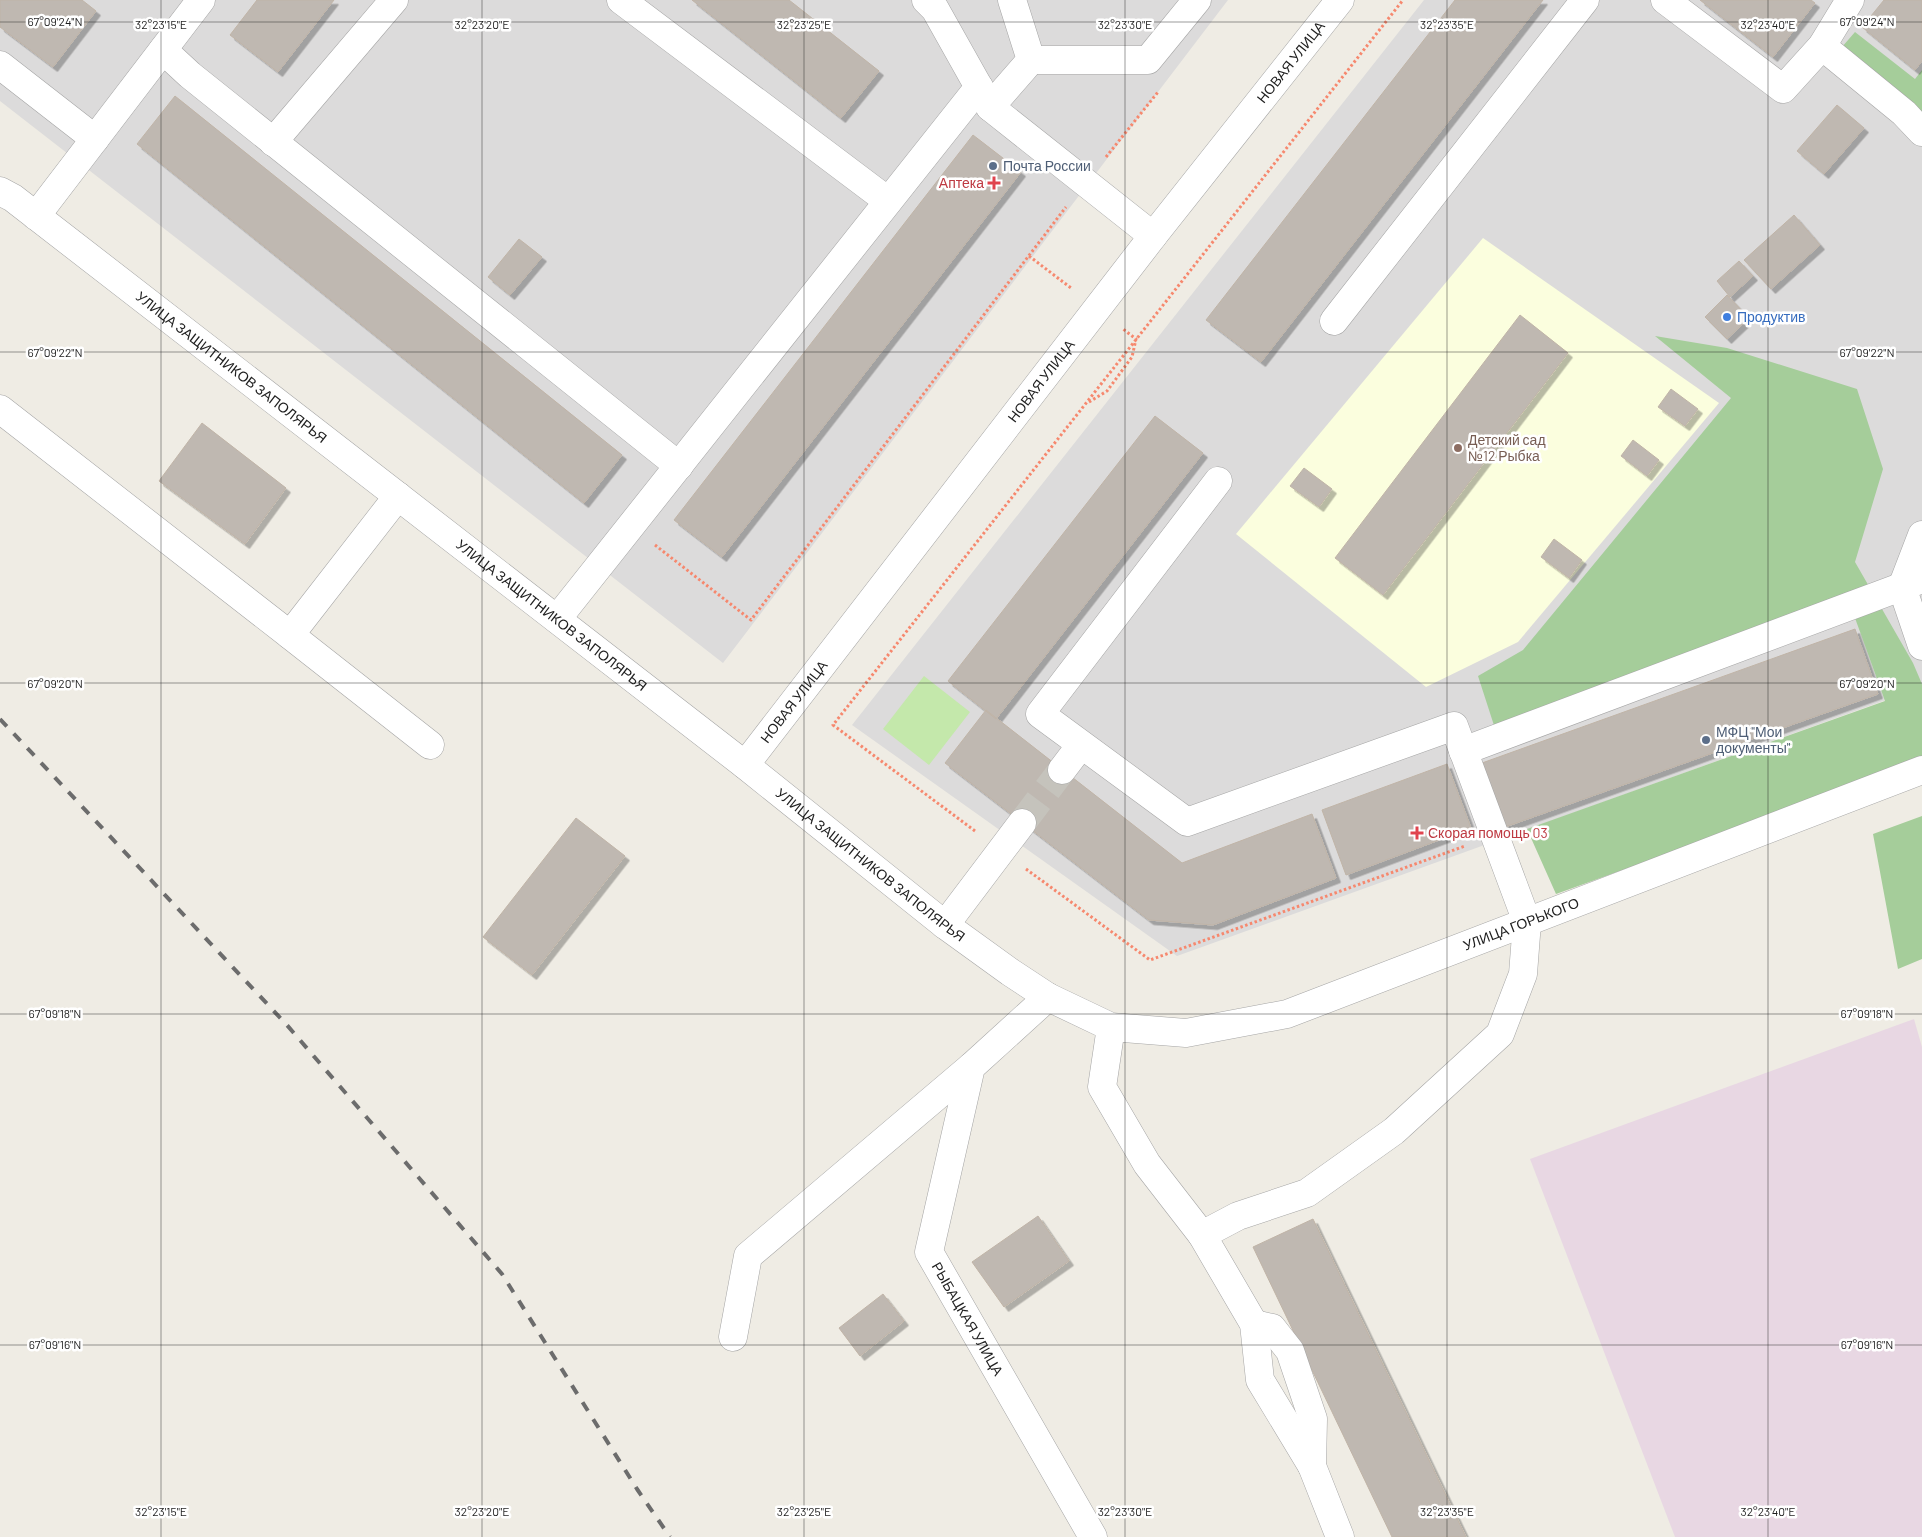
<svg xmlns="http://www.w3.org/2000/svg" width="1922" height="1537" viewBox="0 0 1922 1537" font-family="Barlow,sans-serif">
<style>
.residential{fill:#dcdbdb}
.industrial{fill:#e8d7e3}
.education{fill:#fbfede}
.grass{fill:#c4e8ab}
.forest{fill:#a5cd9a}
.building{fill:#bfb8b1;stroke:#c0b4a7;filter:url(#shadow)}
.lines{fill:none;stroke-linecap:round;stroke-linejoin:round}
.minor-tunnel{stroke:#c5c3bc;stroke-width:28;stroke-dasharray:28 14;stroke-linecap:butt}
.minor-casing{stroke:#a5a5a5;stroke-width:29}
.path{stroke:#f6886e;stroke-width:3;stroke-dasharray:2.5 2.5;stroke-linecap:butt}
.minor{stroke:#fff;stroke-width:28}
.rail{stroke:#6c6c6c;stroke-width:4;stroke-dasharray:10 10;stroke-linecap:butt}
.ticks{fill:none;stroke:#1e1e1e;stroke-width:1;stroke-opacity:0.45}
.service-dot{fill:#5c6f8a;stroke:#fff;stroke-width:2}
.health-dot{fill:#e0444e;stroke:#fff;stroke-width:2}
.shop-dot{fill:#3f7fe0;stroke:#fff;stroke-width:2}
.education-dot{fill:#8d6e63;stroke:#fff;stroke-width:2}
.labels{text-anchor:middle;stroke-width:5;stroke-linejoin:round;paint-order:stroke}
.street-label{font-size:14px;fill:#1e1e1e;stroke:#fff}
.service-label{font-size:14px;fill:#4e5e75;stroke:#fff;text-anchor:start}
.health-label{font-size:14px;fill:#be3a42;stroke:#fff;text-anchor:end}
.shop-label{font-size:14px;fill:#366cbe;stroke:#fff;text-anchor:start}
.education-label{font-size:14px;fill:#785e54;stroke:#fff;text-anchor:start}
.ticks-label{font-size:12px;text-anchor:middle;fill:#1e1e1e;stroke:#fff;stroke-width:5;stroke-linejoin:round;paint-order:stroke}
</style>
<defs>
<filter id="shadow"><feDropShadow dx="4.5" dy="4.5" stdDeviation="0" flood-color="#0004"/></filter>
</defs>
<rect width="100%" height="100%" fill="#efece4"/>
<!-- residential -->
<path class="residential" d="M0,0H1228L723,663L0,101Z
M1424,0H1922V687L1177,956L852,725Z"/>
<!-- industrial -->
<path class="industrial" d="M1914,1019L1922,1047V1537H1675L1530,1159Z"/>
<!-- education -->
<path class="education" d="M1483,238L1719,403L1518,642L1426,687L1236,534Z"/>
<!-- grass -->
<path class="grass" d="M924,676L970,712L929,765L883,729Z"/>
<!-- forest -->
<path class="forest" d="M1855,32L1915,79L1922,70V113L1842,47Z
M1655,336L1727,348L1857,389L1883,469L1855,562L1913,663L1922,684V762L1556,894L1527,829L1885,701L1855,618L1501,747L1478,676L1523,650L1731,398Z
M1922,816V959L1898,969L1873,834Z"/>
<!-- building -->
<path class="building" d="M0,0H82L96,11L53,67L0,27Z
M257,0H334L278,72L230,35Z
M692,0H789L879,71L841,118Z
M1455,0H1543L1261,362L1206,320Z
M1700,0H1811L1815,3L1773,57Z
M1884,0H1922V61L1915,70L1862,27Z
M175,96L622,455L584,503L137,144Z
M1837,105L1864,128L1824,174L1797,151Z
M973,135L1021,172L722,557L674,520Z
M1794,215L1820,245L1771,289L1744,260Z
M519,239L542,257L510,295L488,277Z
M1739,261L1753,276L1730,297L1717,281Z
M1727,295L1749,318L1727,339L1705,317Z
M1520,315L1568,353L1383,595L1335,558Z
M1671,389L1698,409L1685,426L1658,407Z
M1155,416L1203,453L996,719L948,681Z
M202,423L286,488L245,544L159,481Z
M1633,440L1659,460L1647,476L1621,456Z
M1304,468L1332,489L1319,507L1290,486Z
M1554,539L1582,560L1569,578L1541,557Z
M1855,629L1878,694L1505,827L1482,763Z
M986,710L1182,863L1312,814L1336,878L1213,925L1149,920L945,763Z
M1447,764L1471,828L1346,875L1322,810Z
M576,818L625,856L532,975L483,937Z
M1038,1216L1069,1261L1004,1307L972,1262Z
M1313,1219L1466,1537H1392L1253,1247Z
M883,1294L904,1321L860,1356L839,1328Z"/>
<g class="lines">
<!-- minor-tunnel -->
<path class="minor-tunnel" d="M1022,823L1062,770"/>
<!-- minor casing -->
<g class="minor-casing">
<g id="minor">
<path d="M621,0L888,201"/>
<path d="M926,0L935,9L990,107L1153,236"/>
<path d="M1665,0L1783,89L1822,46L1850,0"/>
<path d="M1822,46L1904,113L1922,132"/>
<path d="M163,50L190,75L679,466"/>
<path d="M1031,60H1148L1197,0"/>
<path d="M0,65L95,139"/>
<path d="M990,107L1031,60L1012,0"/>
<path d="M273,142L394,0"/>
<path id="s1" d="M0,191L13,198L745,765L945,925L1010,972L1048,997L1111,1027L1186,1033L1287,1014L1922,770"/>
<path d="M36,216L201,0"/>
<path d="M1334,321L1585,0"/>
<path d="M0,409L290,635L398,496"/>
<path d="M1922,535L1902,587L1922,646"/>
<path d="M557,619L979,87"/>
<path d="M290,635L430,745"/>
<path d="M1463,751L1922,579"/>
<path id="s2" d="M745,765L1153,236L1340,0"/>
<path d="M1062,770L1081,745"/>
<path d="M945,925L1022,823"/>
<path id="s3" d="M1048,997L971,1067L929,1252L1093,1537"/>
<path d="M1111,1027L1102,1087L1147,1164L1202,1235L1238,1216L1307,1193L1394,1131L1500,1034L1523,974L1527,922L1454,726L1187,822L1040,714L1218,481"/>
<path d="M1202,1235L1254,1324L1260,1380L1312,1466"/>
<path d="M1254,1324L1272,1328L1290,1351L1313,1419L1312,1466L1340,1537"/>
<path d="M733,1337L748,1256L971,1067"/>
</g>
</g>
<!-- path -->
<path class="path" d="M1106,157L1158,92
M1029,256L1071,288
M1089,402L1107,391L1132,357L1136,339L1123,329
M655,545L751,620L1066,207
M975,831L833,725L1403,0
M1026,869L1150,960L1465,846"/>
<!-- minor -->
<use href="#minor" class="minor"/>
<!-- rail -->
<path class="rail" d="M0,719L286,1024L502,1274L637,1489L670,1537"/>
</g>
<!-- ticks -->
<path class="ticks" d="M161,0V1537M482,0V1537M804,0V1537M1125,0V1537M1447,0V1537M1768,0V1537M0,22H1922M0,352H1922M0,683H1922M0,1014H1922M0,1345H1922"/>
<!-- markers -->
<g class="service-dot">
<circle cx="993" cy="166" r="5"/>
<circle cx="1706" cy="740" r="5"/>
</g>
<g class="health-dot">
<path d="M991.5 175.5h5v5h5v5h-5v5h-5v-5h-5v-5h5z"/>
<path d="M1414.5 825.5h5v5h5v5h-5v5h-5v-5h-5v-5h5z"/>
</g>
<circle class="shop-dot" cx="1727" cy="317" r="5"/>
<circle class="education-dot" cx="1458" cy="448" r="5"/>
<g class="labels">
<!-- street labels -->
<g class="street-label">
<text dy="5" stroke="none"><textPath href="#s2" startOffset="890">НОВАЯ УЛИЦА</textPath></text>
<text dy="5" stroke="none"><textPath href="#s1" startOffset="291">УЛИЦА ЗАЩИТНИКОВ ЗАПОЛЯРЬЯ</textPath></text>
<text dy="5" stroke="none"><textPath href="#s2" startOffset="485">НОВАЯ УЛИЦА</textPath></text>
<text dy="5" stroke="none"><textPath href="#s1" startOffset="696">УЛИЦА ЗАЩИТНИКОВ ЗАПОЛЯРЬЯ</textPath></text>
<text dy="5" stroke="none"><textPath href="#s2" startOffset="80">НОВАЯ УЛИЦА</textPath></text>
<text dy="5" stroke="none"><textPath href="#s1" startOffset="1101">УЛИЦА ЗАЩИТНИКОВ ЗАПОЛЯРЬЯ</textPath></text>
<text dy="5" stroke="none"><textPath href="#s1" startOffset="1821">УЛИЦА ГОРЬКОГО</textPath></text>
<text dy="5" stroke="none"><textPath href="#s3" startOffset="371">РЫБАЦКАЯ УЛИЦА</textPath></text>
</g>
<!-- service labels -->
<g class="service-label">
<text x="1003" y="171">Почта России</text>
<text x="1716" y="737">МФЦ "Мои<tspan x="1716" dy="16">документы"</tspan></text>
</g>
<!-- health labels -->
<g class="health-label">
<text x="984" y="188">Аптека</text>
<text x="1428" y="838" text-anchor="start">Скорая помощь 03</text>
</g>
<!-- shop labels -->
<g class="shop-label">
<text x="1737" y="322">Продуктив</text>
</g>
<!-- education labels -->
<g class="education-label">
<text x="1468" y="445">Детский сад<tspan x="1468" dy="16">№12 Рыбка</tspan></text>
</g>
</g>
<g class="ticks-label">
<text x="55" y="26">67°09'24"N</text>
<text x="1867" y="26">67°09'24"N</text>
<text x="161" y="29">32°23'15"E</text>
<text x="482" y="29">32°23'20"E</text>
<text x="804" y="29">32°23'25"E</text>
<text x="1125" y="29">32°23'30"E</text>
<text x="1447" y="29">32°23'35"E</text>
<text x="1768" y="29">32°23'40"E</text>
<text x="55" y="357">67°09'22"N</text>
<text x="1867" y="357">67°09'22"N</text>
<text x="55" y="688">67°09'20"N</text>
<text x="1867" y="688">67°09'20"N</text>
<text x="55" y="1018">67°09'18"N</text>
<text x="1867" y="1018">67°09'18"N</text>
<text x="55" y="1349">67°09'16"N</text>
<text x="1867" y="1349">67°09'16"N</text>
<text x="161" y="1516">32°23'15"E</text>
<text x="482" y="1516">32°23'20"E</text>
<text x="804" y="1516">32°23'25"E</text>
<text x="1125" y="1516">32°23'30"E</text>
<text x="1447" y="1516">32°23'35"E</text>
<text x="1768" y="1516">32°23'40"E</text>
</g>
</svg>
